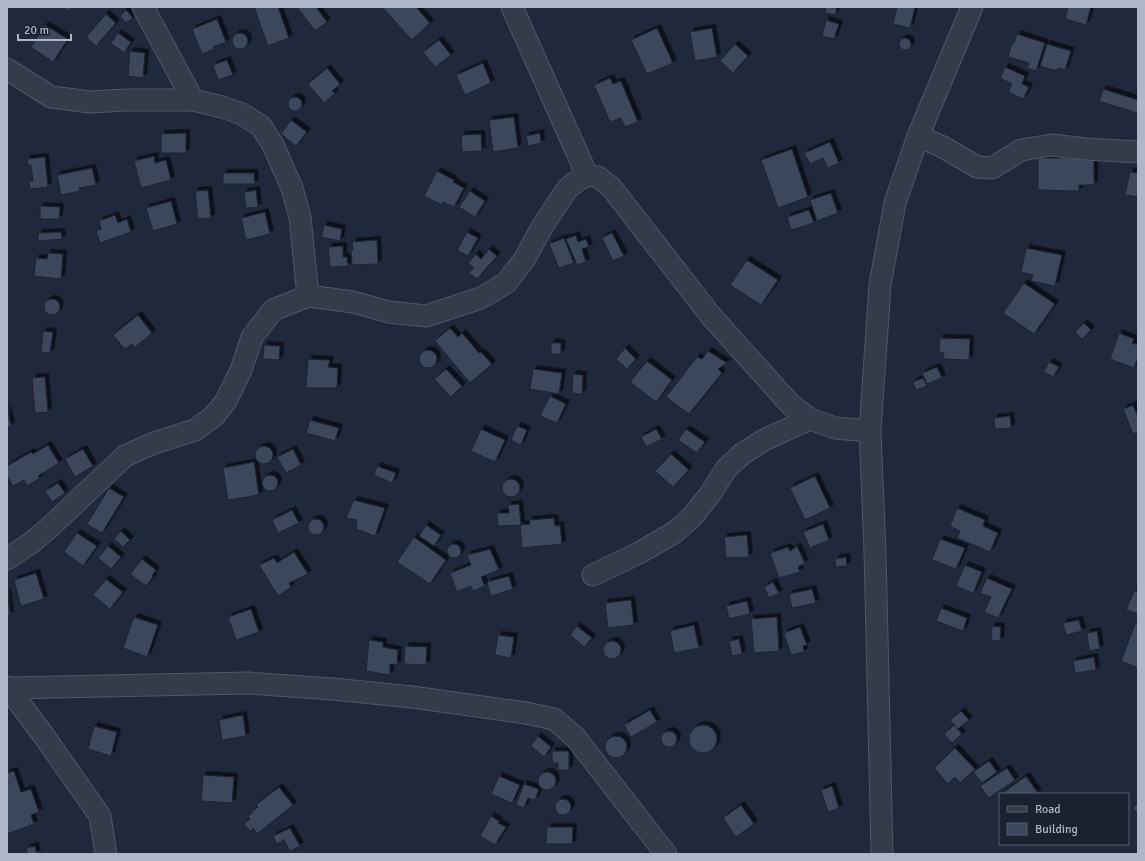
<svg xmlns="http://www.w3.org/2000/svg" width="1145" height="861" viewBox="0 0 1145 861" font-family="Signika,sans-serif">
<style>
.building{fill:#3c475b;stroke:#1c2333;filter:url(#shadow)}
.lines{fill:none;stroke-linecap:round;stroke-linejoin:round}
.minor-casing{stroke:#4f5667;stroke-width:23}
.minor{stroke:#343c4c;stroke-width:21}
</style>
<defs>
<filter id="shadow"><feDropShadow dx="3.5" dy="-3.5" stdDeviation="0" flood-color="#0009"/></filter>
</defs>
<rect width="100%" height="100%" fill="#20293c"/>
<!-- building -->
<path class="building" d="M64,7H72L69,11Z
M254,7H278L289,38L268,46Z
M297,7H316L327,22L315,31Z
M384,7H416L430,23L412,40L383,8Z
M826,7L837,8L835,15L825,13Z
M897,7H915L910,28L893,24Z
M1068,7H1091L1086,25L1065,19Z
M126,10L133,18L126,23L120,16Z
M106,14L116,23L96,46L86,37Z
M217,19L226,42L213,47L214,49L202,54L192,29Z
M826,20L839,24L834,39L822,36Z
M45,25L68,39L53,62L31,47Z
M657,28L673,63L647,74L631,40Z
M712,28L717,57L695,61L690,32Z
M232 41a8 8 0 1 1 16 0a8 8 0 1 1-16 0Z
M118,33L131,42L124,53L111,43Z
M1017,34L1045,43L1036,71L1027,68L1029,63L1008,57L1012,43H1014Z
M899 44a6 6 0 1 1 12 0a6 6 0 1 1-12 0Z
M439,40L451,55L435,67L423,52Z
M735,44L748,56L733,73L720,61Z
M1047,44L1071,51L1065,70L1058,68L1057,71L1040,66Z
M130,51L145,53L143,78L128,76Z
M227,60L233,75L218,80L213,65Z
M483,63L491,83L465,95L456,75Z
M1005,67L1025,76L1022,84L1029,87L1023,99L1008,92L1012,84L1000,78Z
M327,68L340,84L332,91L335,93L324,103L308,84Z
M610,78L613,84L621,81L638,122L625,127L621,118L610,122L594,85Z
M1103,89L1138,100V110L1137,113L1099,101Z
M288 104a7 7 0 1 1 14 0a7 7 0 1 1-14 0Z
M514,117L518,148L493,152L489,120Z
M291,120L307,132L296,146L281,134Z
M186,133V153H161V134Z
M540,133L541,143L528,146L526,136Z
M481,134L482,151L462,152L461,135Z
M830,142L839,163L828,168L823,158L810,164L804,153Z
M792,149L808,197L778,208L761,160Z
M154,156L155,163L166,160L171,180L141,188L134,161Z
M45,157L48,187L30,189L29,181H33L31,165H28L27,159Z
M1038,158H1094V185H1079V191L1038,190Z
M92,168L96,185L79,188L80,191L61,195L57,175Z
M437,171L454,180L453,182L464,188L454,207L443,202L442,205L424,196Z
M1130,172L1138,173V197L1125,195Z
M223,173H254L255,184H223Z
M208,190L211,218L198,219L195,191Z
M256,190L258,207L246,208L244,192Z
M470,191L485,201L475,217L459,207Z
M831,193L838,213L817,221L810,200Z
M171,201L177,224L153,231L146,208Z
M40,206L60,207L59,219H40Z
M809,210L814,223L791,230L787,217Z
M265,212L270,234L246,240L241,218Z
M115,215L118,223L127,219L131,232L100,243L96,231L101,229L99,221Z
M324,225L342,229L340,241L321,237Z
M61,232L62,239L38,241V233Z
M467,232L478,238L468,256L457,250Z
M612,233L624,256L613,261L602,238Z
M576,235L578,242L586,239L589,247L582,249L586,262L577,265L566,239Z
M564,238L574,263L559,268L549,244Z
M377,240L378,264L352,265L351,250H353L352,242Z
M343,246V257H347L348,266L330,267L328,247Z
M1026,248L1062,255L1055,286L1031,281L1033,275L1021,272Z
M489,249L497,256L477,279L469,273L474,268L468,263L476,254L481,259Z
M48,253L63,254L61,279L34,276L36,258L47,259Z
M747,260L778,280L761,305L730,285Z
M1024,283L1055,304L1034,334L1003,313Z
M44 307a8 8 0 1 1 16 0a8 8 0 1 1-16 0Z
M138,315L152,333L134,348L132,344L125,349L113,335Z
M1084,323L1091,330L1082,339L1075,332Z
M450,328L458,337L462,333L479,353L481,352L492,364L470,383L435,341Z
M43,331L53,332L50,353L41,352Z
M1119,333L1134,339L1132,343L1138,345V357L1134,368L1110,359Z
M940,338L970,339L969,360L943,359L944,353L939,352Z
M551,343H561V354H551Z
M264,345L280,346L279,360L263,359Z
M625,348L636,359L627,369L616,359Z
M419 359a9 9 0 1 1 18 0a9 9 0 1 1-18 0Z
M708,351L727,363L718,369L722,373L689,414L666,397L697,357L702,359Z
M308,359L330,360L328,367L338,368L337,388H306Z
M647,361L672,380L656,402L630,382Z
M1049,362L1059,367L1053,377L1044,372Z
M937,367L942,378L927,384L922,373Z
M446,369L462,386L451,397L434,379Z
M533,369L562,373L559,394L530,389Z
M573,374L583,375L582,394L572,393Z
M45,377L48,412L35,413L32,378Z
M923,378L927,386L916,390L913,382Z
M550,396L566,404L557,423L540,416Z
M1133,405L1138,417V432L1133,434L1123,409Z
M7,409L11,426L7,427Z
M1010,416L1011,428L995,429L994,418Z
M310,420L339,428L335,441L306,433Z
M517,426L527,430L521,445L511,440Z
M481,429L505,440L495,462L471,451Z
M656,429L662,439L646,447L641,437Z
M686,429L705,442L697,453L678,440Z
M48,445L59,463L38,476L40,478L27,486L24,480L13,486L7,476V466L31,452L33,454Z
M255 455a9 9 0 1 1 18 0a9 9 0 1 1-18 0Z
M83,449L93,466L75,477L65,459Z
M293,449L301,465L286,473L277,457Z
M671,454L689,470L673,487L655,471Z
M254,462L259,495L228,500L223,468Z
M377,466L396,473L392,483L374,475Z
M262 483a8 8 0 1 1 16 0a8 8 0 1 1-16 0Z
M815,476L830,508L805,520L790,488Z
M502 488a9 9 0 1 1 18 0a9 9 0 1 1-18 0Z
M58,483L65,493L52,502L45,491Z
M109,488L124,497L102,533L87,524Z
M354,500L385,508L375,536L356,529L357,520L346,518Z
M519,504L521,525L498,526L497,513H509L508,505Z
M957,508L985,520L983,526L998,533L990,552L957,538L960,531L950,526Z
M292,510L299,523L278,533L272,520Z
M554,518L555,526L560,525L562,544L522,548L520,525L530,524L529,520Z
M308 527a8 8 0 1 1 16 0a8 8 0 1 1-16 0Z
M823,524L829,540L810,548L803,532Z
M426,525L441,535L434,546L419,536Z
M121,531L130,540L123,547L114,539Z
M77,533L97,546L83,566L64,552Z
M747,535L749,557L726,558L724,537Z
M414,537L446,560L430,584L397,562Z
M940,539L965,548L956,569L932,560Z
M447 551a7 7 0 1 1 14 0a7 7 0 1 1-14 0Z
M108,546L121,557L111,569L98,558Z
M797,546L805,563L798,567L800,572L779,578L770,553L788,547L790,551Z
M490,549L499,570L481,577L485,586L474,591L470,586L457,592L450,573L471,565L467,555Z
M294,552L308,574L289,583L291,587L278,596L259,565L274,558L277,563Z
M846,557L847,566L836,567L835,559Z
M142,559L156,570L152,576L153,577L146,586L130,574Z
M965,565L982,572L973,593L956,586Z
M36,573L44,599L21,606L14,580Z
M509,576L513,589L491,596L487,582Z
M987,578L1012,589L998,618L984,612L991,597L980,593Z
M106,579L123,592L110,609L93,595Z
M773,582L779,593L769,598L764,587Z
M812,589L816,603L792,608L789,594Z
M1134,591L1138,592V614L1126,610Z
M7,592L10,615H7Z
M631,600L634,625L608,628L605,603Z
M747,601L750,614L729,619L726,606Z
M941,608L967,618L963,631L936,621Z
M251,609L259,632L236,640L228,617Z
M134,617L158,625L147,657L123,648Z
M777,617L779,651L754,653L751,619Z
M1079,620L1082,631L1066,635L1063,623Z
M1135,624L1138,625V668L1121,661Z
M694,625L699,648L674,653L670,631Z
M577,626L592,638L584,647L570,635Z
M992,626L1001,627L1000,641L991,640Z
M800,627L807,645L803,646L804,652L791,655L784,633Z
M1097,631L1100,649L1089,651L1087,633Z
M498,635L514,637L511,658L495,655Z
M739,639L742,654L732,656L729,641Z
M369,640L383,642V647L398,650L397,665L390,664V675L366,671Z
M603 650a9 9 0 1 1 18 0a9 9 0 1 1-18 0Z
M405,646L427,647L426,665L404,664Z
M1094,657L1096,670L1075,673L1073,661Z
M650,710L657,722L631,737L624,725Z
M961,711L969,720L958,729L950,720Z
M243,715L246,736L222,740L219,720Z
M689 739a14 14 0 1 1 28 0a14 14 0 1 1-28 0Z
M954,725L962,734L952,743L944,734Z
M94,726L117,732L111,756L88,749Z
M661 739a8 8 0 1 1 16 0a8 8 0 1 1-16 0Z
M538,736L551,747L544,757L531,746Z
M605 747a11 11 0 1 1 22 0a11 11 0 1 1-22 0Z
M955,748L975,769L960,783L955,777L948,784L934,768Z
M552,751H569V770H558V763H552Z
M989,761L997,772L982,783L973,772Z
M1007,768L1015,780L989,798L980,786Z
M14,771L21,792L31,789L39,812L31,815L34,824L7,834V773Z
M538 781a9 9 0 1 1 18 0a9 9 0 1 1-18 0Z
M203,775L234,777L232,803L201,801Z
M499,776L520,785L512,803L491,794Z
M1026,776L1038,793L1037,794H1004L1003,793Z
M524,784L539,789L535,800L528,798L524,808L516,805Z
M832,786L839,808L828,812L821,790Z
M279,787L293,805L257,834L253,828L250,831L244,824L250,819L248,817L252,813L251,812L258,807L256,805Z
M555 807a8 8 0 1 1 16 0a8 8 0 1 1-16 0Z
M1138,803V814L1133,808Z
M741,805L754,824L736,837L723,818Z
M491,816L499,821L498,823L506,827L495,845L480,836Z
M547,827H573L572,844H546Z
M290,828L300,846L290,851L284,840L277,844L273,836Z
M35,846L37,854H28L26,848Z"/>
<g class="lines">
<!-- minor casing -->
<g class="minor-casing">
<path id="minor" d="M143,7L193,100
M512,7L587,175L598,177L611,187L711,316L791,405L810,419L835,428L870,431
M7,69L51,97L90,102L125,100H193L222,107L242,114L261,126L273,145L292,188L300,217L308,296
M918,136L943,147L977,167L992,168L1021,150L1052,145L1086,149L1138,152
M7,559L31,543L50,527L125,456L154,443L195,430L214,416L226,401L241,370L252,337L273,310L308,296L353,302L389,312L426,316L481,298L506,283L524,260L542,227L567,189L577,181L587,175
M593,575L639,553L675,532L692,517L711,493L726,469L742,454L764,440L810,419
M7,687L8,688L248,683L333,689L412,697L526,713L554,719L575,737L666,854
M8,688L44,736L100,816L106,854
M882,854L875,551L870,431L880,285L895,203L918,136L972,7"/>
</g>
<!-- minor -->
<use href="#minor" class="minor"/>
</g>
<!-- border -->
<rect width="1145" height="861" fill="none" stroke="#afb6c8" stroke-width="16"/>
<!-- legend -->
<rect x="999" y="793" width="130" height="52" fill="#1a2131" stroke="#565d6d"/>
<rect x="1007" y="806" width="20" height="6" fill="#343c4c" stroke="#565d6d"/>
<text x="1035" y="813" font-size="12" fill="#afb6c8">Road</text>
<rect x="1007" y="823" width="20" height="12" fill="#3c475b" stroke="#565d6d"/>
<text x="1035" y="833" font-size="12" fill="#afb6c8">Building</text>
<!-- scale -->
<path d="M18 34v6h53v-6" fill="none" stroke="#afb6c8" stroke-width="2"/>
<text x="24" y="34" font-size="12" fill="#afb6c8" stroke="#1a2131" stroke-width="3" paint-order="stroke">20 m</text>
</svg>
